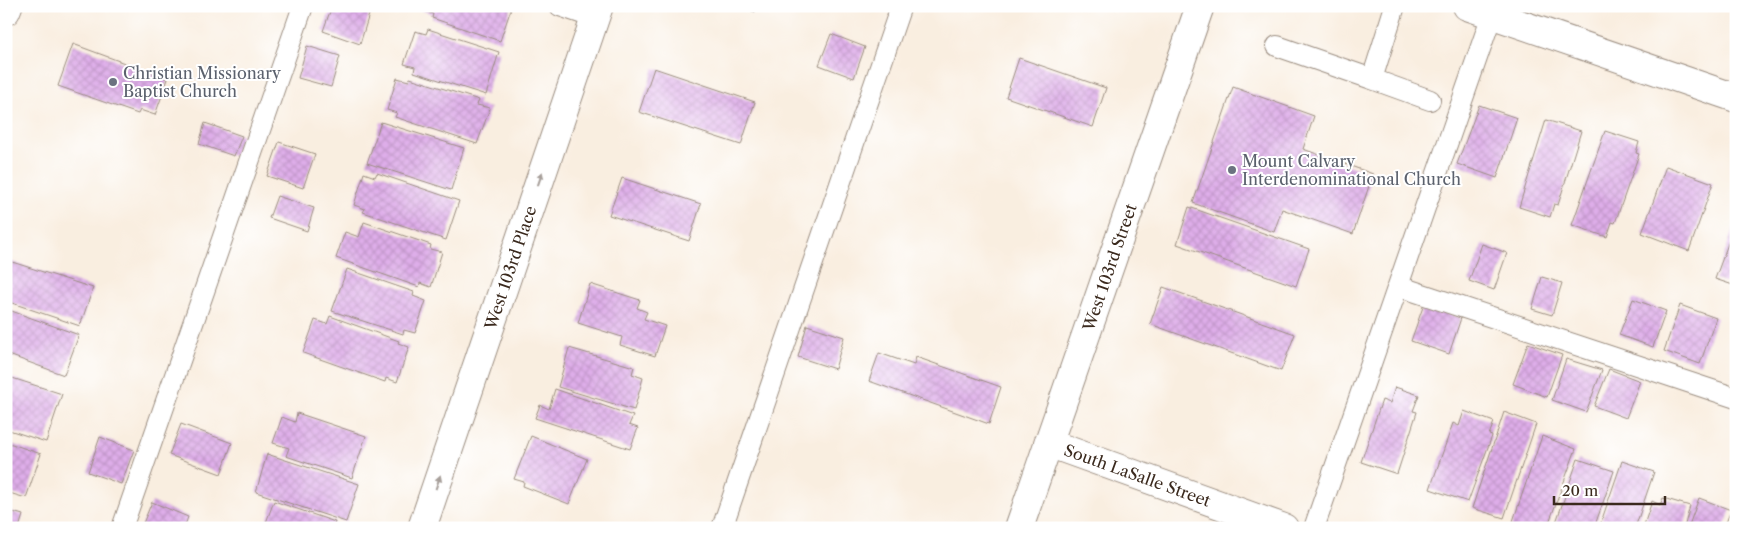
<svg xmlns="http://www.w3.org/2000/svg" width="1742" height="534" viewBox="0 0 1742 534" font-family="'Libre Caslon Text',serif">
<style>
.building{fill:url(#building-cross-hatch)}
.lines{fill:none;stroke-linecap:round;stroke-linejoin:round}
.service-casing{stroke:#9a8c7f;stroke-width:22}
.minor-casing{stroke:#9a8c7f;stroke-width:30}
.tertiary-casing{stroke:#9a8c7f;stroke-width:30}
.secondary-casing{stroke:#9a8c7f;stroke-width:30}
.service{stroke:#fff;stroke-width:20}
.minor{stroke:#fff;stroke-width:28}
.tertiary{stroke:#fff;stroke-width:28}
.secondary{stroke:#fff;stroke-width:28}
.oneway{fill:#a79f9a}
.worship-dot{fill:#6b7280;stroke:#fff;stroke-width:2}
.labels{text-anchor:middle;stroke-width:4;stroke-linejoin:round;paint-order:stroke}
.worship-label{font-size:16px;fill:#5b616d;stroke:#fff;text-anchor:start}
.street-label{font-size:16px;fill:#3b2a1e;stroke:#fff}
</style>
<defs>
<pattern id="building-cross-hatch" width="8" height="8" patternUnits="userSpaceOnUse" patternTransform="scale(1.25)"><rect width="8" height="8" fill="#deade9"/><path d="M0 0l8 8M0 8l8-8" fill="none" stroke="#bf95c7"/></pattern>
</defs>
<rect width="100%" height="100%" fill="#fff"/>
<filter id="ink" filterUnits="userSpaceOnUse"><feTurbulence type="fractalNoise" baseFrequency=".02" numOctaves="2"/><feDisplacementMap in="SourceGraphic" scale="10" xChannelSelector="R" yChannelSelector="G"/><feConvolveMatrix kernelMatrix="1 2 1 2 8 2 1 2 1" color-interpolation-filters="sRGB"/></filter>
<filter id="wash" filterUnits="userSpaceOnUse"><feTurbulence type="fractalNoise" baseFrequency=".0096" numOctaves="4" result="noise"/><feDisplacementMap in="SourceGraphic" scale="20" xChannelSelector="R" yChannelSelector="G"/><feGaussianBlur stdDeviation="1.12" result="paint"/><feColorMatrix in="noise" values="0 0 0 0 0 0 0 0 0 0 0 0 0 0 0 0 0 1.4 0 .05"/><feComposite in="paint" operator="in"/></filter>
<g filter="url(#wash)">
<rect width="100%" height="100%" fill="#f9eee0"/>
<g id="blocks">
<!-- building -->
<path class="building" d="M332,6H365L371,8L360,44L323,31Z
M422,6H512L500,41L432,18L433,14L421,10Z
M737,6H757L755,12Z
M428,29L499,52L486,95L414,72L415,67L404,64L415,31L426,34Z
M831,34L865,47L854,78L819,65Z
M73,44L168,79L155,115L140,110L138,114L58,86Z
M307,46L340,56L331,87L298,78Z
M1019,58L1106,88L1093,127L1006,97Z
M654,68L755,102L741,145L639,112Z
M397,78L409,81L410,78L479,100L477,105L490,108L477,144L395,117L397,113L387,110Z
M1233,87L1314,116L1303,149L1373,174L1353,234L1282,209L1274,232L1193,203Z
M1479,105L1517,118L1497,178L1457,164Z
M1546,120L1581,131L1558,205L1554,204L1550,217L1519,207Z
M381,122L464,148L451,190L367,163Z
M205,123L242,136L234,156L199,144Z
M1605,131L1639,142L1636,153L1639,154L1615,223L1612,222L1607,237L1572,225Z
M279,142L315,154L303,188L267,176Z
M1666,166L1713,183L1689,251L1642,233Z
M364,173L375,177L377,173L459,201L446,240L363,212L365,209L354,205Z
M622,178L701,204L689,241L609,215Z
M277,196L314,208L307,231L269,218Z
M1189,207L1309,249L1296,286L1177,244Z
M364,222L431,245L430,249L442,252L431,287L420,283L419,287L336,258L345,232L359,237Z
M1736,222V286L1715,279Z
M1482,244L1507,253L1494,290L1469,281Z
M6,260L93,288L80,326L6,301V290L9,280L6,279Z
M347,269L414,292L413,296L426,301L415,333L404,330L403,334L332,311Z
M1542,277L1562,283L1552,315L1532,309Z
M590,284L640,300L637,308L647,312L644,319L665,326L655,356L620,345L622,337L578,323Z
M1163,287L1295,334L1281,371L1150,324Z
M1633,299L1666,311L1653,347L1619,335Z
M1424,304L1461,318L1449,354L1411,341Z
M1680,305L1716,318L1700,364L1664,351Z
M6,309L79,335L64,375L6,354Z
M330,316L399,341L398,343L409,347L397,382L386,378L385,382L303,353L315,320L327,324Z
M807,325L844,337L835,369L798,357Z
M1528,343L1562,355L1547,397L1513,384Z
M569,348L634,367L632,374L643,378L634,410L558,387Z
M879,353L914,365L916,357L1001,387L989,424L869,381Z
M1566,359L1602,370L1586,412L1552,400Z
M1609,369L1640,381L1626,418L1594,406Z
M6,376L62,394L46,442L6,429Z
M1395,387L1419,395L1413,411L1417,412L1397,474L1361,462L1382,400L1390,403Z
M555,389L633,416L629,425L638,428L630,449L535,418L540,405L549,409Z
M1464,411L1494,422L1489,435L1492,436L1468,502L1430,489L1453,423L1459,426Z
M1504,412L1536,424L1504,518L1472,508Z
M297,413L366,436L352,478L286,456L289,448L273,443L282,417L295,422Z
M181,424L232,443L221,474L169,455Z
M531,436L587,459L569,504L523,486L524,482L514,479Z
M1542,436L1576,449L1547,528H1513L1511,527Z
M100,437L134,450L121,484L88,472Z
M6,442L41,454L26,498L6,492Z
M267,454L359,484L346,522L256,492Z
M1578,459L1614,471L1594,528H1554Z
M1622,461L1654,472L1635,528H1599Z
M1663,498L1690,506L1684,528H1643L1652,501L1660,505Z
M1699,498L1731,510L1724,528H1688Z
M274,501L335,522L333,528H264Z
M152,502L188,517L184,528H141Z
M6,510L23,515L19,528H6Z"/>
</g>
</g>
<g filter="url(#ink)">
<use href="#blocks" fill-opacity="0" stroke="#9a8c7f" stroke-width="1"/>
<g class="lines">
<!-- service casing -->
<g class="service-casing">
<path id="service" d="M560,6L595,18
M1277,46L1372,79L1395,6
M1372,79L1430,100
M1398,286L1736,398
M122,528L303,6
M722,528L901,6
M1314,528L1495,6"/>
</g>
<!-- minor casing -->
<g class="minor-casing">
<g id="minor">
<path d="M6,11L8,6"/>
<path id="s1" d="M1048,443L1284,528"/>
<path id="s2" d="M422,528L599,6"/>
</g>
</g>
<!-- tertiary casing -->
<g class="tertiary-casing">
<path id="tertiary" d="M1467,6L1736,98"/>
</g>
<!-- secondary casing -->
<g class="secondary-casing">
<g id="secondary">
<path id="s3" d="M1019,528L1200,6"/>
</g>
</g>
<!-- service -->
<use href="#service" class="service"/>
<!-- minor -->
<use href="#minor" class="minor"/>
<!-- tertiary -->
<use href="#tertiary" class="tertiary"/>
<!-- secondary -->
<use href="#secondary" class="secondary"/>
</g>
<!-- one-way arrows -->
<defs><path id="oneway-solid" d="M-6-.8H1V-3.2L6.5 0L1 3.2V.8H-6Z" transform="scale(1.25)"/></defs>
<g class="oneway">
<use href="#oneway-solid" transform="translate(540 179) rotate(-71)"/>
<use href="#oneway-solid" transform="translate(438 482) rotate(-71)"/>
</g>
</g>
<!-- markers -->
<g class="worship-dot">
<circle cx="113" cy="82" r="5"/>
<circle cx="1232" cy="170" r="5"/>
</g>
<g class="labels">
<!-- worship labels -->
<g class="worship-label">
<text x="123" y="79">Christian Missionary<tspan x="123" dy="18">Baptist Church</tspan></text>
<text x="1242" y="167">Mount Calvary<tspan x="1242" dy="18">Interdenominational Church</tspan></text>
</g>
<!-- street labels -->
<g class="street-label">
<text dy="6" stroke="none"><textPath href="#s2" startOffset="275">West 103rd Place</textPath></text>
<text dy="6" stroke="none"><textPath href="#s3" startOffset="276">West 103rd Street</textPath></text>
<text dy="6" stroke="none"><textPath href="#s1" startOffset="95">South LaSalle Street</textPath></text>
</g>
</g>
<!-- margin -->
<rect width="1742" height="534" fill="none" stroke="#fff" stroke-width="25"/>
<!-- scale -->
<path d="M1554 496v8h111v-8" fill="none" stroke="#3b2a1e" stroke-width="2.5"/>
<text x="1562" y="496" font-size="15" fill="#3b2a1e" stroke="#ffffff" stroke-width="4" paint-order="stroke">20 m</text>
</svg>
